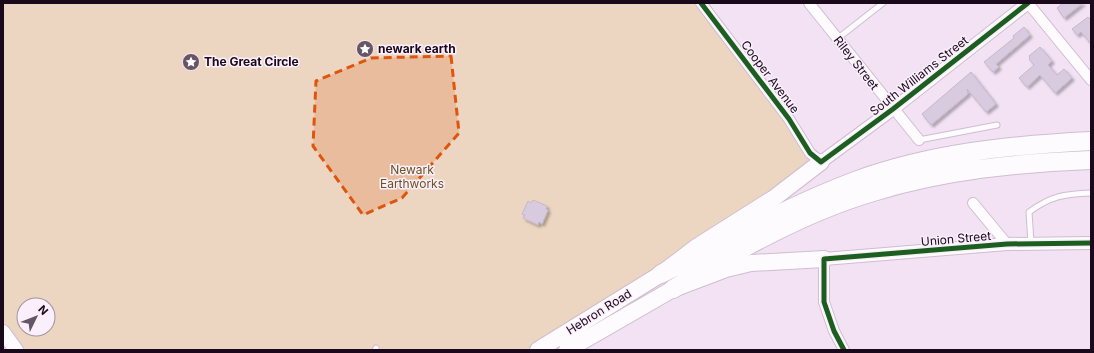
<svg xmlns="http://www.w3.org/2000/svg" width="1094" height="353" viewBox="0 0 1094 353" font-family="Inter,sans-serif">
<style>
.green{fill:#ecd6c1;fill-rule:evenodd}
.building{fill:#d8cadf;stroke:#c5b8cc;filter:url(#shadow)}
.lines{fill:none;stroke-linecap:round;stroke-linejoin:round}
.service-casing{stroke:#cfbed0;stroke-width:7}
.minor-casing{stroke:#cfbed0;stroke-width:12}
.tertiary-casing{stroke:#cfbed0;stroke-width:14}
.secondary-casing{stroke:#cfbed0;stroke-width:16}
.trunk-casing{stroke:#cfbed0;stroke-width:18}
.motorway-casing{stroke:#cfbed0;stroke-width:20}
.service{stroke:#fdfbfd;stroke-width:5}
.minor{stroke:#fdfbfd;stroke-width:10}
.tertiary{stroke:#fdfbfd;stroke-width:12}
.secondary{stroke:#fdfbfd;stroke-width:14}
.trunk{stroke:#fdfbfd;stroke-width:16}
.motorway{stroke:#fdfbfd;stroke-width:18}
.cycleway-casing{stroke:#faeffb;stroke-width:8}
.cycleway{stroke:#1b5e20;stroke-width:5}
.marked{fill:#de550d;fill-opacity:0.2;stroke:#de550d;stroke-width:3;stroke-dasharray:8 5;stroke-linejoin:round}
.labels{text-anchor:middle;stroke-width:3;stroke-linejoin:round;paint-order:stroke}
.poi-label{font-size:12px;font-weight:bold;fill:#1a081b;stroke:#faeffb;text-anchor:start}
.street-label{font-size:12px;fill:#1a081b;stroke:#faeffb}
.park-label{font-size:12px;fill:#6a5320;stroke:#faeffb}
</style>
<defs>
<filter id="shadow"><feDropShadow dx="2.5" dy="2.5" stdDeviation="1" flood-color="#0004"/></filter>
</defs>
<rect width="100%" height="100%" fill="#f3e2f4"/>
<!-- green -->
<path class="green" d="M3,3H701L821,162L537,350H16L3,332ZM24,305H48V329H24Z"/>
<!-- building -->
<path class="building" d="M1063,3H1083L1064,18L1057,8Z
M1088,17L1091,20V44L1081,32L1077,35L1072,29Z
M1024,27L1030,35L996,64L999,67L993,72L984,62L1014,38L1013,36Z
M1040,47L1052,61L1048,65L1057,75L1064,69L1072,78L1055,93L1040,75L1027,87L1019,78L1034,65L1029,59L1030,58L1029,56Z
M971,72L996,104L986,112L967,89L968,94L931,125L922,114Z
M533,200L547,206L546,209L548,210L542,224L539,222L538,225L523,218L525,215L522,214L528,201L531,203Z"/>
<g class="lines">
<!-- service casing -->
<g class="service-casing">
<path id="service" d="M837,39L883,3
M919,140L997,125
M1031,243L1029,212C1051,196 1064,194 1091,193
M375,350L376,348"/>
</g>
<!-- minor casing -->
<g class="minor-casing">
<path id="minor" d="M701,3L789,119L810,153L821,162
M809,3L919,140
M1028,3L1091,80
M973,203L1007,244
M824,259V302L834,331L844,350"/>
</g>
<!-- tertiary casing -->
<g class="tertiary-casing">
<path id="tertiary" d="M821,162L893,109L1028,3
M824,259L1007,244L1091,243"/>
</g>
<!-- secondary casing -->
<g class="secondary-casing">
<path id="secondary" d="M3,332L16,350"/>
</g>
<!-- trunk casing -->
<g class="trunk-casing">
<path id="trunk" d="M538,350L661,274L698,246L774,198L821,162
M567,350L673,289L726,269L751,263L824,259"/>
</g>
<!-- motorway casing -->
<g class="motorway-casing">
<path id="motorway" d="M661,274C725,242 788,206 855,181C931,153 1012,145 1091,141
M673,289C736,251 802,213 873,192C944,170 1017,163 1091,160"/>
</g>
<!-- service -->
<use href="#service" class="service"/>
<!-- minor -->
<use href="#minor" class="minor"/>
<!-- tertiary -->
<use href="#tertiary" class="tertiary"/>
<!-- secondary -->
<use href="#secondary" class="secondary"/>
<!-- trunk -->
<use href="#trunk" class="trunk"/>
<!-- motorway -->
<use href="#motorway" class="motorway"/>
<!-- cycleway casing -->
<g class="cycleway-casing">
<path id="cycleway" d="M701,3L789,119L810,153L821,162L893,109L1028,3
M844,350L834,331L824,302V259L1007,244L1091,243"/>
</g>
<!-- cycleway -->
<use href="#cycleway" class="cycleway"/>
</g>
<!-- marked area -->
<path class="marked" d="M451,56L459,133L402,198L363,215L313,146L316,81L371,58Z"/>
<!-- icons -->
<defs>
<g id="sight-disc" transform="scale(0.9)"><circle r="9.5" fill="#665467" stroke="#faeffb"/><path d="M0-6L1.8-2.2L6-1.7L2.9 1.2L3.7 5.4L0 3.3L-3.7 5.4L-2.9 1.2L-6-1.7L-1.8-2.2Z" fill="#fff"/></g>
</defs>
<g fill-rule="evenodd">
<use href="#sight-disc" x="365" y="49"/>
<use href="#sight-disc" x="191" y="62"/>
</g>
<g class="labels">
<!-- poi labels -->
<g class="poi-label">
<text x="378" y="53">newark earth</text>
<text x="204" y="66">The Great Circle</text>
</g>
<!-- street labels -->
<g class="street-label">
<text transform="translate(856 63) rotate(52)" y="4">Riley Street</text>
<text transform="translate(919 76) rotate(-38)" y="4">South Williams Street</text>
<text transform="translate(770 77) rotate(53)" y="4">Cooper Avenue</text>
<text transform="translate(956 239) rotate(-5)" y="4">Union Street</text>
<text transform="translate(599 312) rotate(-32)" y="4">Hebron Road</text>
</g>
<!-- park labels -->
<g class="park-label">
<text x="412" y="174">Newark<tspan x="412" dy="14">Earthworks</tspan></text>
</g>
</g>
<!-- border -->
<rect width="1094" height="353" fill="none" stroke="#1a081b" stroke-width="8"/>
<!-- north arrow -->
<g transform="translate(36 317) rotate(47)"><circle r="19" fill="#faeffb" stroke="#a093a1"/>
<path d="M0-3L7 15L0 10L-7 15Z" fill="#665467"/>
<text y="-6" font-size="11" font-weight="bold" text-anchor="middle" fill="#1a081b">N</text>
</g>
</svg>
